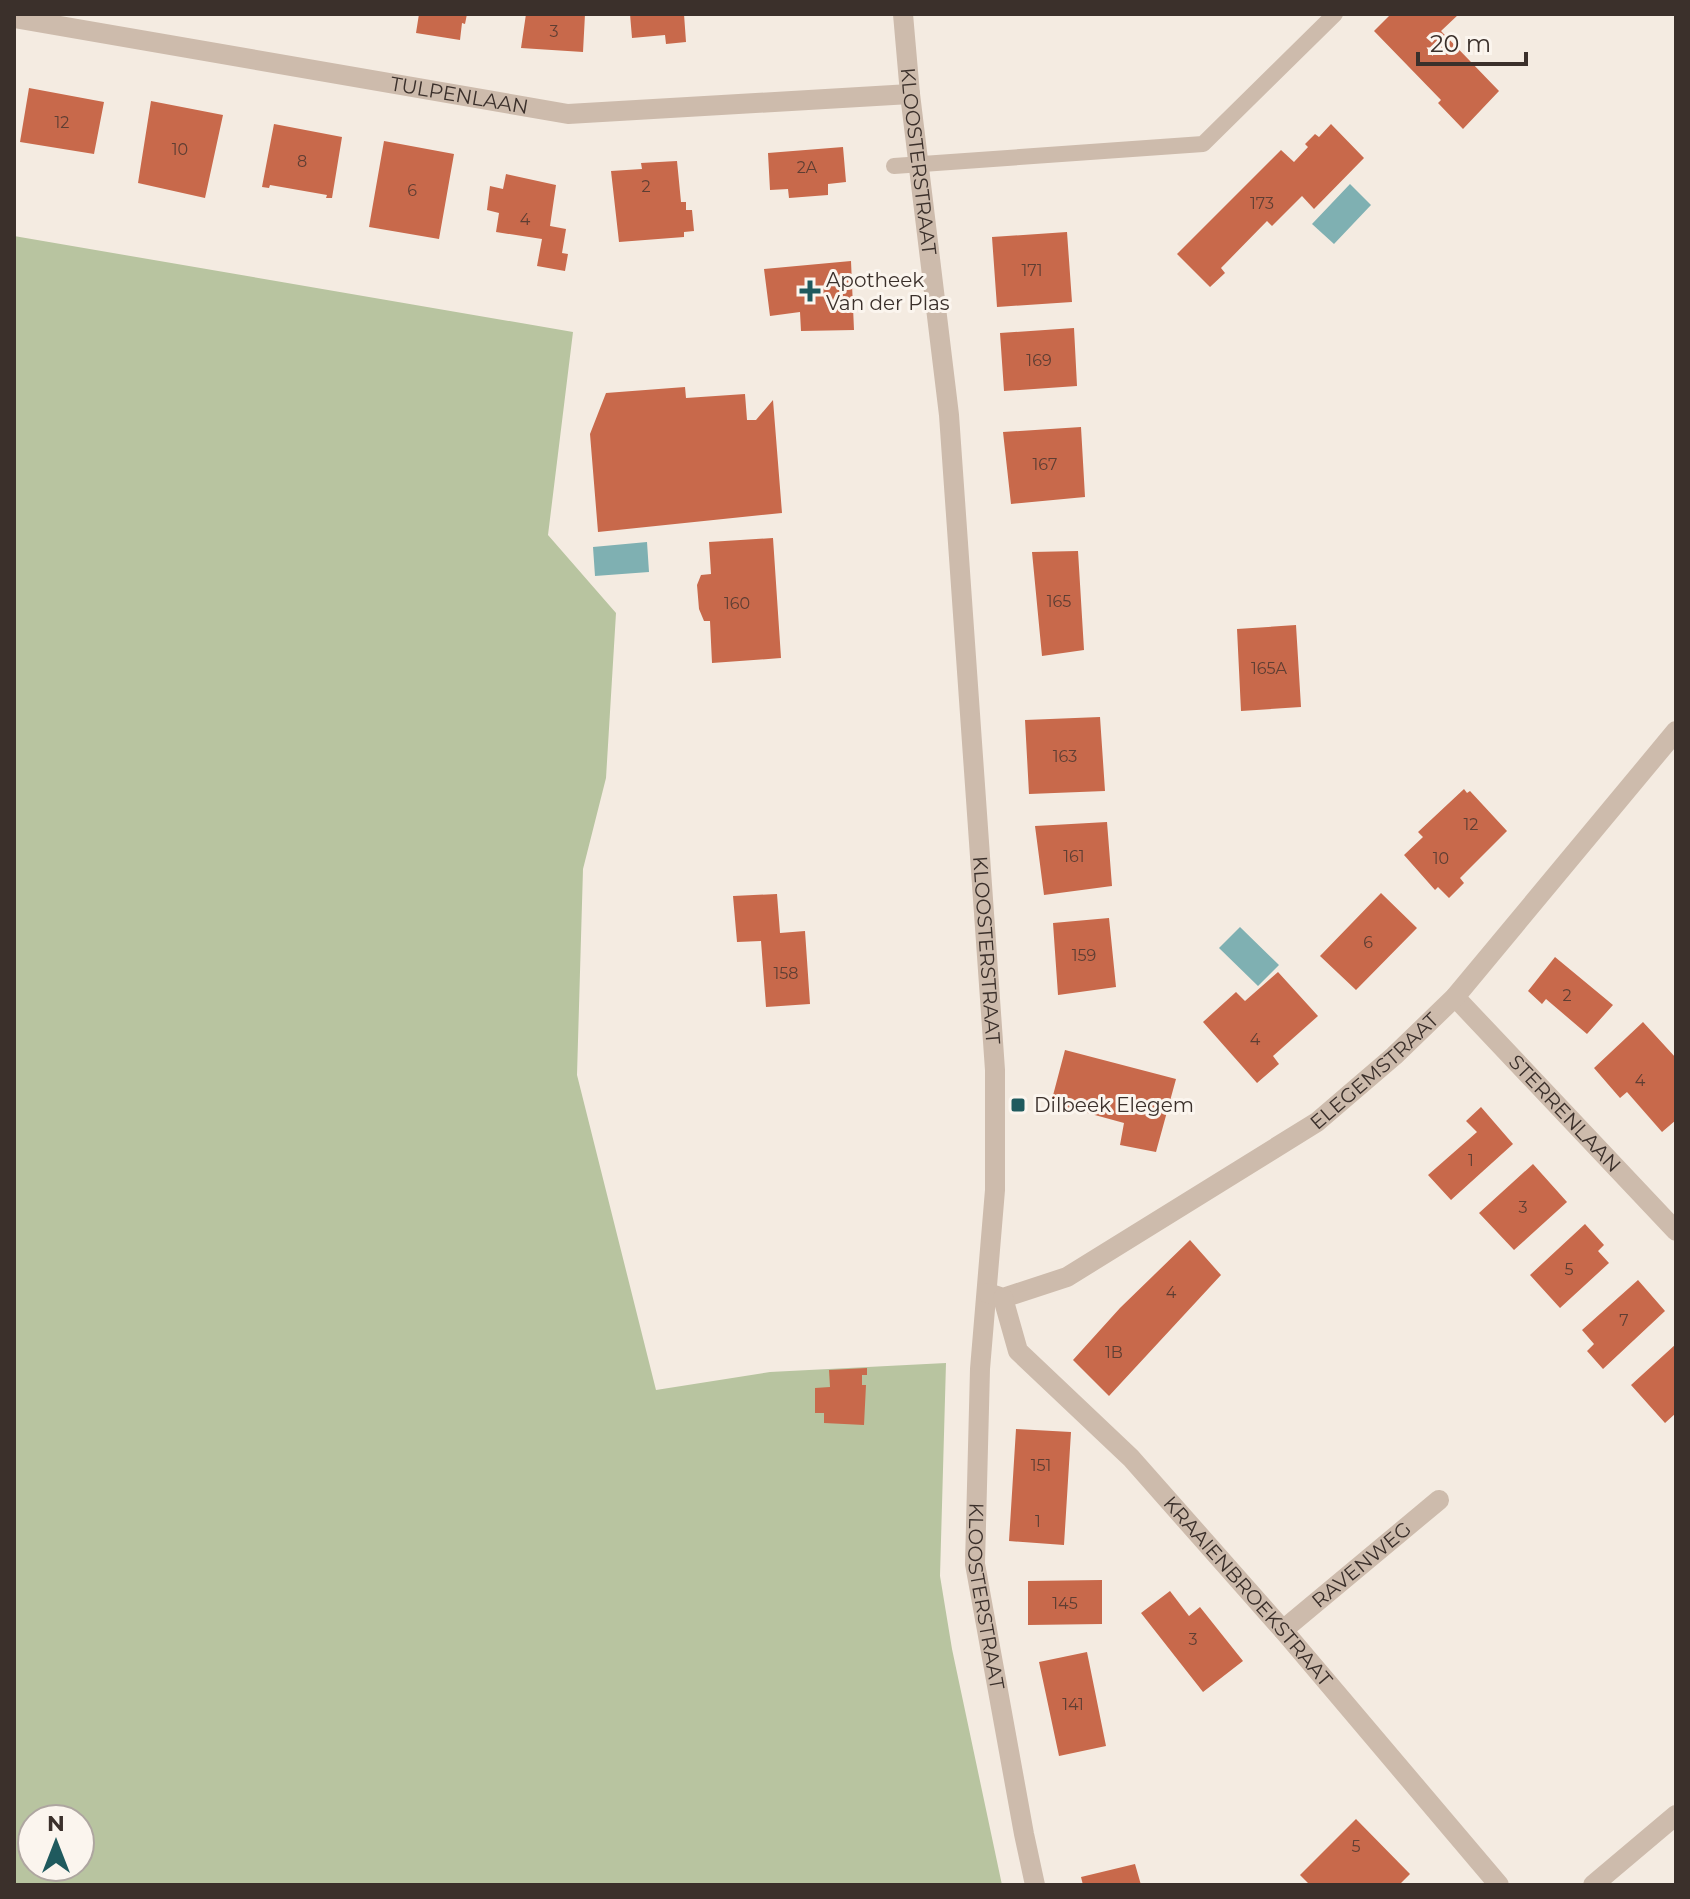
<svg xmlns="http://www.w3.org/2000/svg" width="1690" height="1899" viewBox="0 0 1690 1899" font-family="Montserrat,sans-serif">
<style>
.green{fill:#b8c4a0;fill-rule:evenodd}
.water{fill:#7fb0b2}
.building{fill:#c8694b}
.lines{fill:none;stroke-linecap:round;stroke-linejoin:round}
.service{stroke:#cdbbac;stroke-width:16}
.minor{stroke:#cdbbac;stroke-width:20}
.poi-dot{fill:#1f5a5e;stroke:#fbf5ee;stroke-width:3}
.labels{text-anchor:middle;stroke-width:6;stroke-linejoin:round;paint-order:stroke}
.number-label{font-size:16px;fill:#5e3e33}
.street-label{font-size:20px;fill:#3b302b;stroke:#fbf5ee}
.poi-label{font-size:20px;fill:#3b302b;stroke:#fbf5ee;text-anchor:start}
</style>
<rect width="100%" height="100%" fill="#f4ebe1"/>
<!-- green -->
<path class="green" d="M14,236L573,332L548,535L616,613L606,778L583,869L577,1075L656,1390L770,1372L946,1363L940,1576L952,1649L1002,1885H14ZM32,1819H80V1867H32Z"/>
<!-- water -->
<path class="water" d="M1350,184L1371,205L1334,244L1312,224Z
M647,542L649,572L595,576L593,547Z
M1240,927L1279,965L1258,986L1219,948Z"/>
<!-- building -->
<path class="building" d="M419,14H467L465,24L462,23L460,40L416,33Z
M526,14H585L583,52L521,48Z
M630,14H684L686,42L666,44L665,35L632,38Z
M1391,14H1459L1441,31L1499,91L1463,129L1438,103L1441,100L1374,31Z
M29,88L104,102L94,154L20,142Z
M151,101L223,115L205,198L138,183Z
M274,124L342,137L332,198H326L327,195L270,185L269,188L262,187Z
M1331,124L1364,158L1314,209L1302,196L1272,226L1267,221L1221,268L1225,273L1210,287L1177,254L1281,150L1294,162L1308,147L1305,144L1315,134L1319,137Z
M384,141L454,154L439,239L369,227Z
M843,147L846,182L828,184V195L789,198L788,189L770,190L768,153Z
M677,161L681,202H686V210H692L694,231L684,232V237L619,242L611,171L642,169L641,163Z
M506,174L556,185L550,226L566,229L562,253L568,254L565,271L537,266L542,239L496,232L499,213L487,210L490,186L503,189Z
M1067,232L1072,302L997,307L992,237Z
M851,261L854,330L801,331L800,312L770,316L764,269Z
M1074,328L1077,386L1004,391L1000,333Z
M685,387L686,398L745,394L747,420H756L773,400L782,513L598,532L590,434L606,393Z
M1081,427L1085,497L1011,504L1003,432Z
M773,538L781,658L712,663L710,621H704L699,609L697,585L701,575L711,574L709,542Z
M1078,551L1084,650L1042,656L1032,552Z
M1296,625L1301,707L1241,711L1237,629Z
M1100,717L1105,791L1029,794L1025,720Z
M1464,789L1467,793L1470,791L1507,831L1460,878L1464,883L1449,898L1438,887L1435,890L1404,855L1423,837L1418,832Z
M1107,822L1112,886L1044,895L1035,826Z
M1381,893L1417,928L1356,990L1320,956Z
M777,894L780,933L805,931L810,1004L766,1007L761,941L737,942L733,896Z
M1109,918L1116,987L1058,995L1053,923Z
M1555,957L1613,1005L1587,1034L1546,999L1542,1004L1528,991Z
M1278,972L1318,1016L1273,1056L1279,1064L1257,1083L1203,1022L1236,992L1245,1001Z
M1643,1022L1676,1058V1120L1662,1132L1627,1092L1620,1098L1594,1068Z
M1065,1050L1176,1079L1156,1152L1120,1145L1124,1123L1051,1103Z
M1481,1107L1513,1144L1451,1200L1428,1175L1477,1132L1466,1121Z
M1533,1164L1567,1202L1514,1250L1479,1213Z
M1585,1224L1604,1245L1598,1251L1609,1263L1560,1308L1530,1275Z
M1190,1240L1221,1275L1109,1396L1073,1360L1120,1308Z
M1638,1280L1665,1311L1603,1369L1587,1351L1594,1344L1582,1330Z
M1676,1344V1413L1665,1423L1631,1385Z
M867,1368V1375H862V1385H866L864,1425L824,1423V1413H815V1388L830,1387L829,1370Z
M1016,1429L1071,1432L1064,1545L1009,1541Z
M1102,1580V1624L1028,1625V1581Z
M1170,1591L1189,1616L1200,1607L1243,1661L1203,1692L1141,1613Z
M1087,1652L1106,1746L1059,1756L1039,1662Z
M1356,1819L1410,1874L1399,1885H1310L1300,1875Z
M1135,1864L1141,1885H1083L1081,1877Z"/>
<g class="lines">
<!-- service -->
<path class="service" d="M894,166L1203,144L1335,14"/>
<!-- minor -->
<g class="minor">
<path id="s1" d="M903,14L910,94L949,415L995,1070V1190L980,1369L975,1564L1024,1834L1035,1885"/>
<path id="s2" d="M14,18L568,114L910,94"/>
<path id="s3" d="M1455,997L1676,1231"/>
<path id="s4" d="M988,1293L1003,1298L1067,1277L1317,1122L1394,1056L1455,997L1676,731"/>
<path id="s5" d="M1003,1298L1018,1351L1131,1458L1283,1630L1499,1885"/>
<path id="s6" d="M1283,1630L1439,1500"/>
<path d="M1593,1885L1676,1815"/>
</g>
</g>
<!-- markers -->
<g class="poi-dot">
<path d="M806 279h8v8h8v8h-8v8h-8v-8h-8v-8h8z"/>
<rect x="1010" y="1097" width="16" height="16" rx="4"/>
</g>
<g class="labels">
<!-- number labels -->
<g class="number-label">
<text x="554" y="37">3</text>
<text x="62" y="128">12</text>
<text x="180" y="155">10</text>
<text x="302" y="167">8</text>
<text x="807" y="173">2A</text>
<text x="646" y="192">2</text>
<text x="412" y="196">6</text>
<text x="1262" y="209">173</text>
<text x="525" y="225">4</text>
<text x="1032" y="276">171</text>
<text x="1039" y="366">169</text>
<text x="1045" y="470">167</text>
<text x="1059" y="607">165</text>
<text x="737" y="609">160</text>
<text x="1269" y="674">165A</text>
<text x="1065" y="762">163</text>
<text x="1471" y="830">12</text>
<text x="1074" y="862">161</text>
<text x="1441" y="864">10</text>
<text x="1368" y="948">6</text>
<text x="1084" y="961">159</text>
<text x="786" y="979">158</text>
<text x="1567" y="1001">2</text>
<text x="1255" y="1045">4</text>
<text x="1640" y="1086">4</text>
<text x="1471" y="1166">1</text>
<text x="1523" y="1213">3</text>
<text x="1569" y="1275">5</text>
<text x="1171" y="1298">4</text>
<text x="1624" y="1326">7</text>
<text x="1114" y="1358">1B</text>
<text x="1041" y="1471">151</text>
<text x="1038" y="1527">1</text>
<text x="1065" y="1609">145</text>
<text x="1193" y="1645">3</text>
<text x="1073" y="1710">141</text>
<text x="1356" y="1852">5</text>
</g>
<!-- street labels -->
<g class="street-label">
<text dy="7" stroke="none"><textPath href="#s2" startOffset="452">TULPENLAAN</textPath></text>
<text dy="7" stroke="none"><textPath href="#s1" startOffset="148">KLOOSTERSTRAAT</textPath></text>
<text dy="7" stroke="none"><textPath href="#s1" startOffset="940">KLOOSTERSTRAAT</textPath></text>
<text dy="7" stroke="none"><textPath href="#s4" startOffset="454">ELEGEMSTRAAT</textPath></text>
<text dy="7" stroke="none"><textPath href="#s3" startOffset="160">STERRENLAAN</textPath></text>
<text dy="7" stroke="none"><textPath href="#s6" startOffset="102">RAVENWEG</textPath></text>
<text dy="7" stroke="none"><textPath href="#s5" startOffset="388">KRAAIENBROEKSTRAAT</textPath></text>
<text dy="7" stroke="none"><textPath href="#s1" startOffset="1588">KLOOSTERSTRAAT</textPath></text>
</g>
<!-- poi labels -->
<g class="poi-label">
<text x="826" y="287">Apotheek<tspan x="826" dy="23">Van der Plas</tspan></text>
<text x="1034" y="1112">Dilbeek Elegem</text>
</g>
</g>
<!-- border -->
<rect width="1690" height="1899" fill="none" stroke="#3b302b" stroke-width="32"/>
<!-- north arrow -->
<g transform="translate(56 1843)"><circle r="38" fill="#fbf5ee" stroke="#aea6a0" stroke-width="2"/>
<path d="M0-6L14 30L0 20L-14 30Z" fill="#1f5a5e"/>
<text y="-12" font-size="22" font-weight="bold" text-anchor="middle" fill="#3b302b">N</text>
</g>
<!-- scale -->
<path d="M1418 52v12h108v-12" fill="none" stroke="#3b302b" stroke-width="4"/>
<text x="1430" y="52" font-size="24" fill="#3b302b" stroke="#fbf5ee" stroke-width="6" paint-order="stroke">20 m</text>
</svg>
